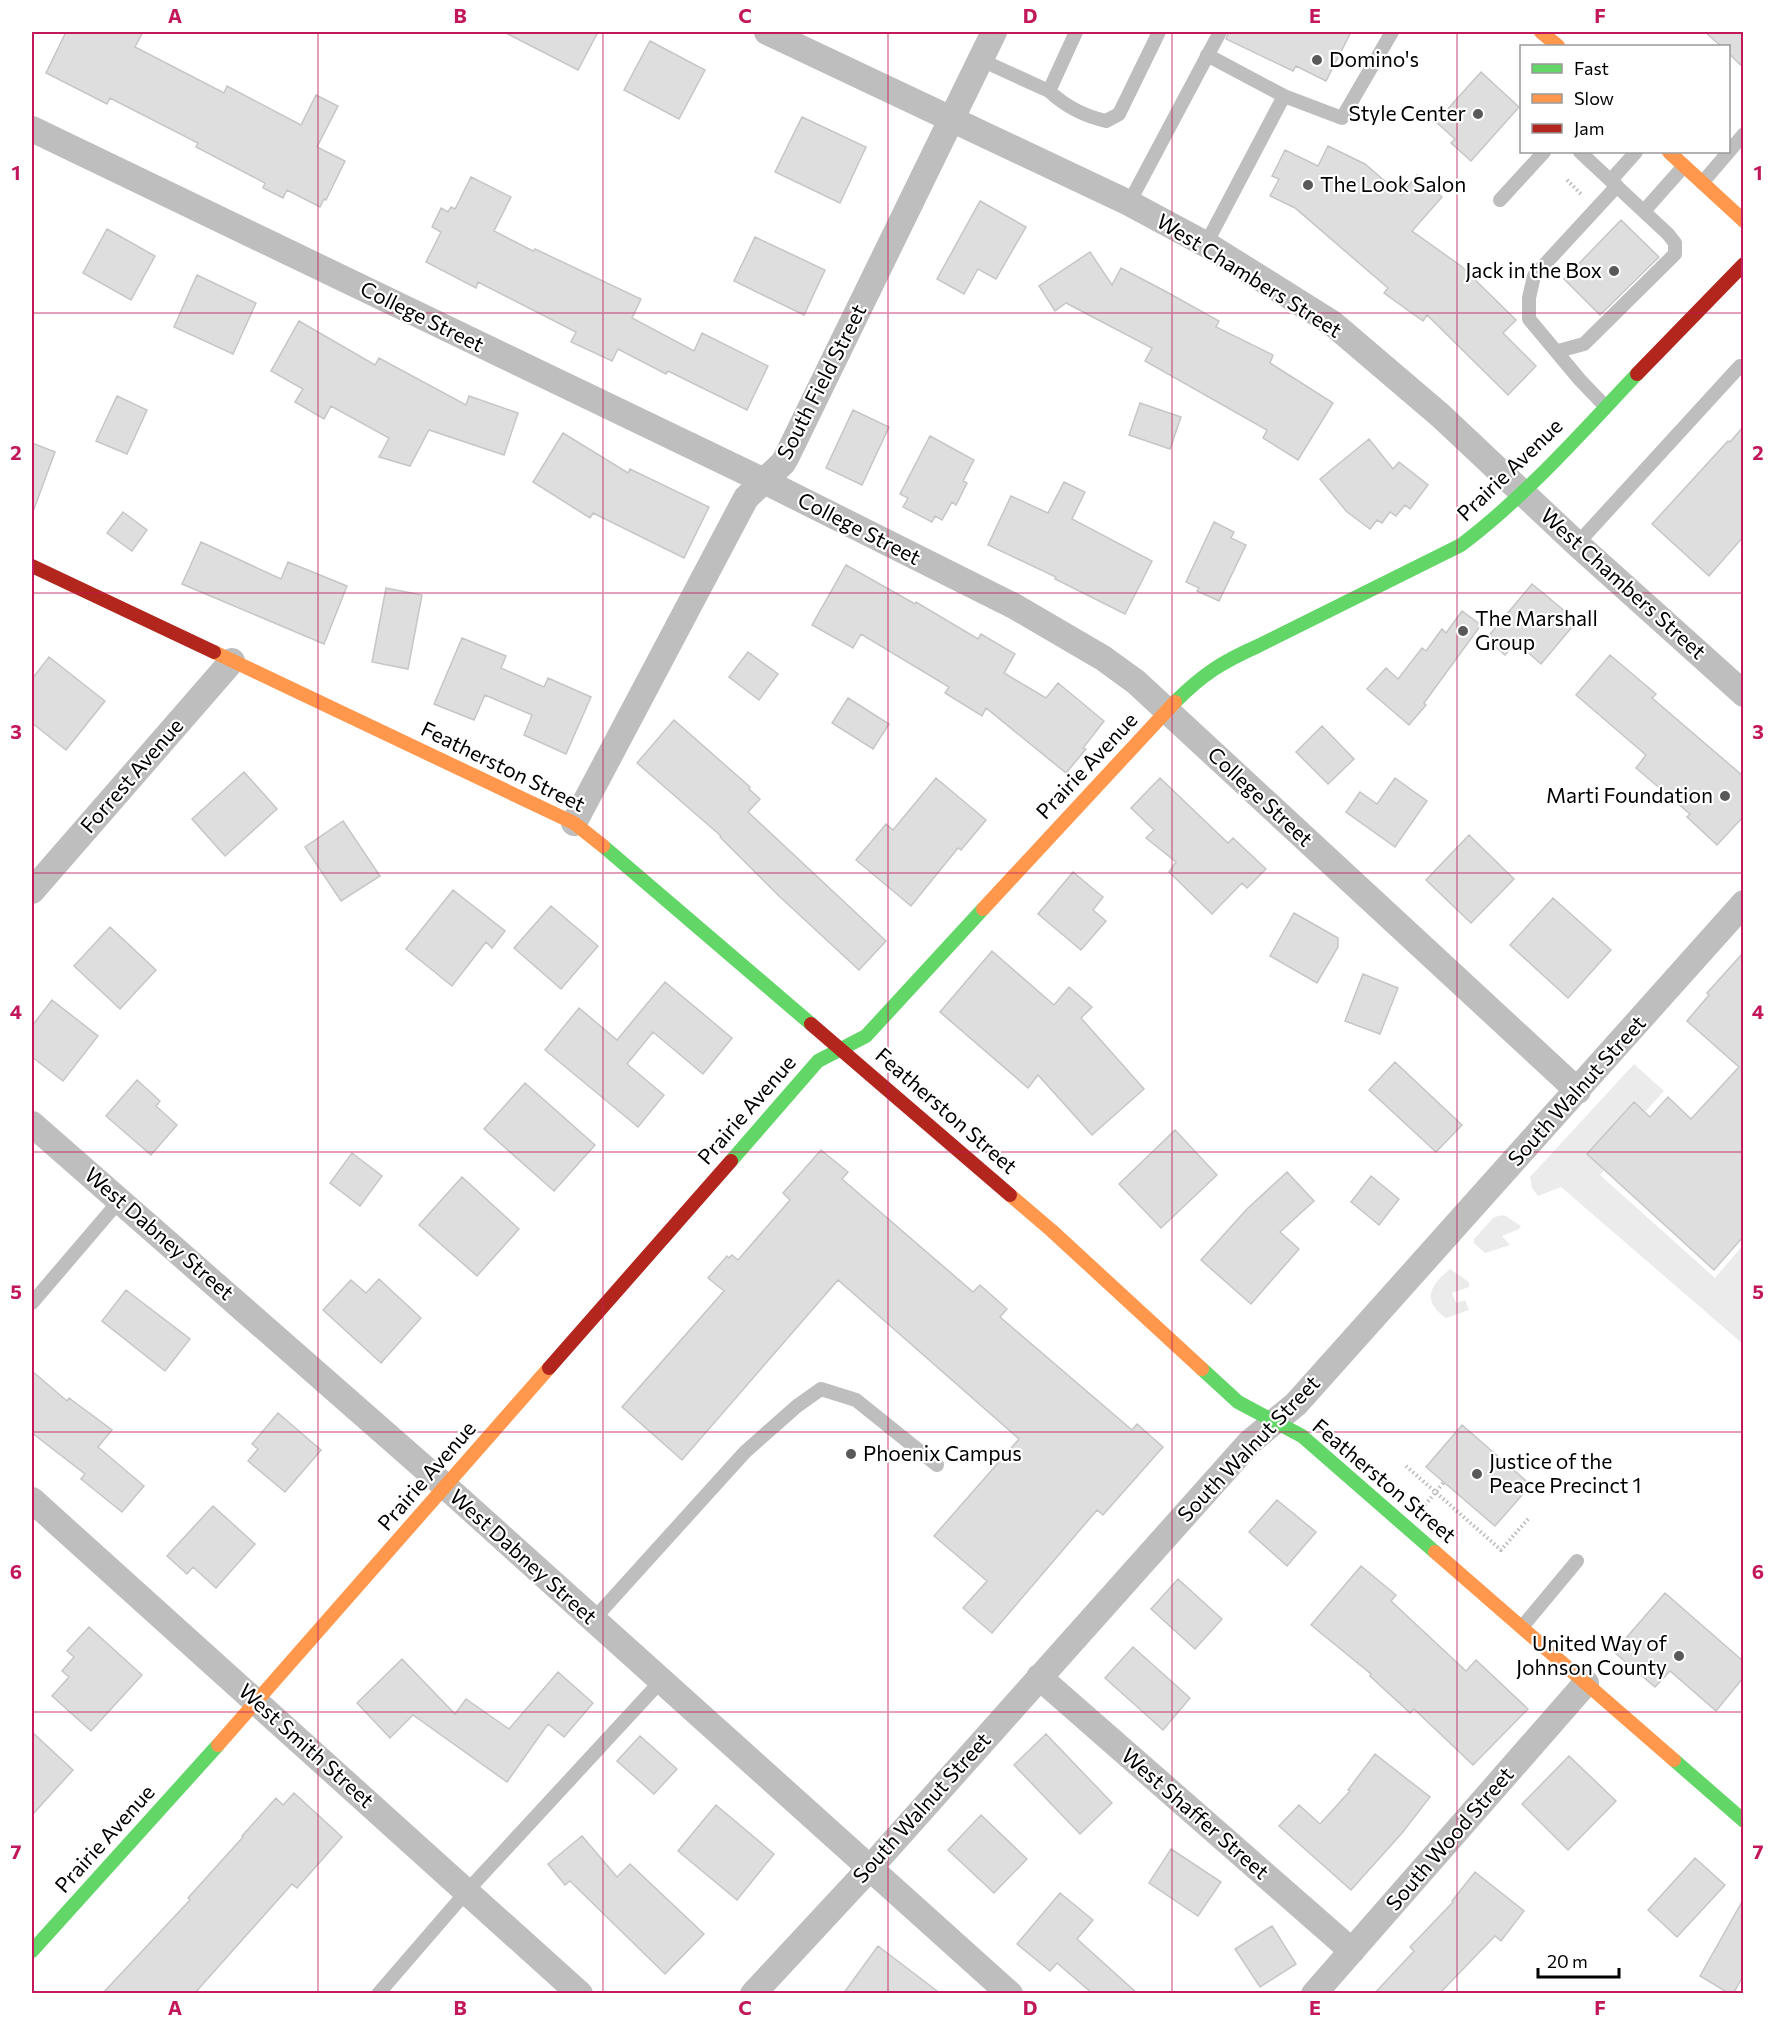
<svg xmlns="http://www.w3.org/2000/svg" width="1775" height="2025" viewBox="0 0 1775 2025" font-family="Commissioner,sans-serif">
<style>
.green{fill:#ebebeb}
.building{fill:#dedede;stroke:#c6c6c6;stroke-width:1.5}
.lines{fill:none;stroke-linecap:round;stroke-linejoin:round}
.path{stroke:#b9b9b9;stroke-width:4;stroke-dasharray:1.5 3;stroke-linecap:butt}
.lane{stroke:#bebebe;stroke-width:14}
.street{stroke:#bebebe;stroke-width:26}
.fast{stroke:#63d668;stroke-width:14}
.slow{stroke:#ff974d;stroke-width:14}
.jam{stroke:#b3261e;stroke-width:14}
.grid{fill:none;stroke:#c2185b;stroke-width:1.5;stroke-opacity:0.55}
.poi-dot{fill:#595959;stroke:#fff;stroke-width:2}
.labels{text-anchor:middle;stroke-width:4.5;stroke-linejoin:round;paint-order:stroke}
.poi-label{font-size:21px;fill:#000;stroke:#fff;text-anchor:start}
.street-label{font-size:21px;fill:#000;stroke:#fff}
.neatline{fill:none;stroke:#c2185b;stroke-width:2}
.grid-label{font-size:20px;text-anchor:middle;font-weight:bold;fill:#c2185b}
</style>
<rect width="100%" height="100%" fill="#fff"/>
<!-- green -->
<path class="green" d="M1634,1064L1664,1091L1645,1112L1633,1102L1587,1154L1604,1170L1600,1175L1715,1278L1743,1245V1344L1561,1187L1538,1196L1532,1188L1530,1177Z
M1504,1215L1521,1226L1519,1229L1502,1236L1510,1245L1485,1253L1474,1243V1239L1494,1217Z
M1450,1269L1469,1282V1287L1452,1293L1456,1303L1465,1300L1469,1310L1446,1318C1421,1301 1430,1285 1450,1269Z"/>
<!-- building -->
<path class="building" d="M66,32H143L135,47L224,93L227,86L301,125L316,95L338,106L317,147L345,161L326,200L324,199L320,207L287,190L283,198L263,188L265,183L196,147L198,143L110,98L107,104L46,73Z
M504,32H598L578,70Z
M1229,32H1351L1326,81L1296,66L1293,71L1226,39Z
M1705,32H1743V67L1728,53V46H1721Z
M650,41L705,70L679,119L624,90Z
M1481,72L1519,107L1471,161L1451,143L1455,139L1436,122Z
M802,117L866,147L840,203L775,172Z
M1328,146L1365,164L1401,195L1417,175L1442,197L1412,231L1461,266L1516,320L1503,333L1536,366L1508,395L1427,315L1423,321L1384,293L1388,288L1295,208L1270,196L1279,179L1272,176L1285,150L1318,166Z
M471,177L511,197L494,231L533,251L535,249L641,299L632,318L694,351L702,333L768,366L747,410L668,371L666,374L618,349L612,361L571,342L576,332L478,282L476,288L426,262L441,232L432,227L441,208L448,212L451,207L455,209Z
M980,201L1026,227L996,279L978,269L964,294L937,279Z
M1621,220L1659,257L1600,315L1564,279Z
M107,229L155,256L131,300L83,273Z
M755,237L825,270L804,315L734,281Z
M1090,252L1112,285L1121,268L1163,290L1219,321L1216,327L1273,355L1270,363L1333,403L1298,460L1263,438L1267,430L1145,361L1152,348L1066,303L1055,311L1039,286Z
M197,275L256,303L233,354L174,327Z
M299,321L375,365L379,358L466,405L469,396L518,413L504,455L429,430L410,466L379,457L389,438L331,406L324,419L295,402L303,389L271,371Z
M117,396L147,410L127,454L96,441Z
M1140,403L1181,417L1170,449L1129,435Z
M853,410L889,427L862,485L826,468Z
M1743,427V537L1709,576L1652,524L1728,441L1730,442Z
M563,433L628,473L630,469L709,507L684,558L593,513L590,518L533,482Z
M930,436L974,460L963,481L967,483L956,505L952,502L942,520L935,516L932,522L903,507L908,498L900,494Z
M1369,439L1393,469L1399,462L1428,485L1410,509L1405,505L1396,516L1390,512L1382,523L1377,520L1370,529L1347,512L1320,479Z
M32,443L55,452L34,509L32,508Z
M1064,482L1085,492L1072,519L1152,561L1125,614L1055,579L1056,577L988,545L1011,496L1048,513Z
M123,512L147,530L132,551L107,533Z
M1214,522L1234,532L1231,538L1246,545L1219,601L1197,591L1199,588L1186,582Z
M201,542L281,579L288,562L347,586L324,644L182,584Z
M846,565L915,604L916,602L978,639L981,634L1015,654L1004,673L1046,698L1058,683L1104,721L1083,748L1086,749L1066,773L986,708L982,716L945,693L949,687L861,634L853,648L812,625Z
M1532,584L1577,621L1541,664L1516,642L1505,655L1486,639Z
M386,588L422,595L408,669L372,662Z
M1462,611L1481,625L1424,703L1426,705L1409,725L1367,689L1386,668L1398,679L1422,648L1426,651L1442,629L1446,633Z
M462,638L506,656L501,668L544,687L548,678L591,697L566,754L524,735L532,715L485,695L474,720L434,704Z
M748,652L778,674L759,700L729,677Z
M1610,655L1656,694L1652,698L1743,776V817L1717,845L1687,817L1690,814L1636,768L1646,755L1576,695Z
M49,657L105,701L66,750L32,723V679Z
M848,698L889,724L873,749L832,723Z
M674,720L750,787L749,789L760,799L748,812L886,941L859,970L779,896L720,837L721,836L637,763Z
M1322,726L1354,759L1328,784L1296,752Z
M244,772L277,809L225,856L192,819Z
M936,778L986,820L961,850L958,848L911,906L856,860L886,824L893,830Z
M1160,778L1228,843L1233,838L1266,869L1247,888L1242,883L1212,914L1169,872L1176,862L1146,838L1154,830L1131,808Z
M1395,778L1427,801L1395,847L1346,812L1360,792L1377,804Z
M343,821L380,876L341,901L305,847Z
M1469,835L1514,879L1471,923L1426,880Z
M1073,872L1103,897L1093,910L1106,921L1081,950L1038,914Z
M453,890L505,931L492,948L486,942L452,986L406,949Z
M1553,898L1611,950L1568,998L1510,945Z
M551,906L598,946L561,989L514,948Z
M1294,913L1338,938V947L1317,983L1270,956Z
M110,927L156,970L120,1009L74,966Z
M992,951L1054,1005L1069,987L1092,1007L1081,1018L1144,1089L1092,1135L1038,1075L1028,1088L940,1012Z
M1743,953V1237L1714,1270L1587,1154L1634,1102L1650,1117L1668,1097L1691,1119L1739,1067L1687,1021L1709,995L1707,993Z
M1363,974L1398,988L1380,1034L1345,1021Z
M665,982L732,1038L703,1074L653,1032L627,1064L664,1095L638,1127L545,1050L579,1008L617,1040Z
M52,1000L98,1036L63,1081L32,1057V1026Z
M1395,1062L1462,1125L1436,1152L1369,1090Z
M137,1080L160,1101L156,1106L177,1125L151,1155L106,1116Z
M525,1083L595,1145L554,1191L484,1129Z
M1175,1130L1217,1175L1161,1228L1119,1184Z
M821,1150L848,1172L842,1179L973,1292L980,1285L1007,1309L1000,1317L1132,1430L1137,1424L1163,1447L1103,1515L1097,1510L992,1633L963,1608L987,1581L934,1536L1019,1439L838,1280L682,1460L622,1407L724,1291L708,1278L727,1256L729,1258L732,1255L738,1260L790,1200L783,1193Z
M352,1153L382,1176L360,1206L330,1183Z
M1287,1172L1314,1201L1280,1232L1299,1249L1251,1304L1201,1260L1247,1209Z
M1371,1176L1399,1199L1379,1225L1351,1202Z
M462,1177L519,1229L477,1276L419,1225Z
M379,1279L421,1318L381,1363L323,1310L351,1280L366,1293Z
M126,1290L190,1339L165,1371L102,1321Z
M32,1371L67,1401L69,1398L112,1430L98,1447L144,1486L122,1512L81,1479L85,1474L32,1433Z
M278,1413L321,1450L285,1492L248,1461L258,1449L252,1444Z
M1462,1425L1531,1485L1495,1526L1426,1467Z
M1277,1500L1316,1532L1287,1566L1249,1532Z
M213,1506L255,1544L216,1588L193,1567L187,1574L167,1556Z
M1361,1566L1396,1595L1391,1601L1466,1671L1476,1660L1528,1709L1473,1765L1414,1709L1410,1713L1370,1676L1371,1674L1311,1625Z
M1178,1579L1222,1619L1195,1649L1151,1609Z
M1665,1593L1743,1661V1678L1716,1711L1670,1671L1655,1687L1614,1652Z
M89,1627L142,1675L91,1731L52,1696L69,1677L62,1671L74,1657L67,1651Z
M1133,1647L1190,1698L1163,1730L1105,1678Z
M402,1659L455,1714L466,1699L509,1729L558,1672L593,1703L564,1737L548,1724L507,1782L413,1715L390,1738L357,1703Z
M32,1732L73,1770L32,1815Z
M1046,1734L1112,1803L1080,1834L1014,1765Z
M640,1736L677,1769L654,1794L617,1761Z
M1375,1754L1430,1797L1402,1833L1351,1890L1279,1826L1299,1805L1320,1824L1350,1791L1348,1790Z
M1569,1756L1616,1801L1568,1850L1522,1804Z
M294,1793L342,1837L297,1888L292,1884L194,1994H102L190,1900L188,1898L243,1837L242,1836L276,1798L283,1805Z
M716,1805L774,1854L737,1900L678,1851Z
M981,1815L1027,1859L994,1893L948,1850Z
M582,1836L617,1877L630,1864L704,1934L665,1974L570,1881L565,1885L548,1864Z
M1171,1849L1221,1882L1198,1916L1149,1883Z
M1695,1858L1725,1885L1677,1937L1648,1910Z
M1475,1872L1524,1911L1501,1941L1495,1936L1439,1994H1374L1414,1951L1410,1947L1453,1902L1452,1901Z
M1060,1893L1093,1920L1077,1939L1138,1994H1093L1057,1963L1050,1971L1017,1944Z
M1743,1900V1976L1733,1994H1730L1700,1976Z
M1272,1926L1296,1964L1260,1987L1235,1949Z
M878,1946L941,1994H843Z"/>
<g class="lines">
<!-- path -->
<path class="path" d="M1567,180L1581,194
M1406,1466L1501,1550L1528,1519
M1425,1505L1444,1482"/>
<!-- lane -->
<path class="lane" d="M1207,55L1284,96
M981,60L1049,91L1076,32
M1049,91C1065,106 1084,116 1106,121L1119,114L1159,32
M1611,180L1636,152
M1702,183L1744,134
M1500,200L1544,152
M1129,203L1220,32
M1644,211L1684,166
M1206,244L1284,96L1342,118L1392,32
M1558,351L1584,344L1675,254V243L1668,234L1580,152
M1605,406L1580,380L1529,319V298L1534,276L1617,186
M1577,544L1740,366H1744
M32,1303L120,1200
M593,1620L745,1452L797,1406L821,1389L856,1400L937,1465
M1522,1627L1577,1561
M378,1994L467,1891L661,1681"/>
<!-- street -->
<path class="street" d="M767,32L1129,203L1209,246L1332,323L1441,416L1577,544L1744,694
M32,129L764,481L1014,606L1103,658L1136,682L1578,1091
M574,823L746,498L783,463L787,456L994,32
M32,891L232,661
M32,1124L445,1486L1010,1994
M32,1500L580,1994
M1039,1677L1352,1951
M753,1994L870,1868L1250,1442L1296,1404L1744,903
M1314,1994L1586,1683"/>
<!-- fast -->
<path class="fast" d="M1175,702C1203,674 1222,662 1258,646L1461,545C1526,496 1581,433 1637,374
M603,846L811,1024
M731,1161L818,1061L866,1036L983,909
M1202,1369L1238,1402L1302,1436L1435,1552
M1674,1760L1744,1821
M32,1951L218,1745"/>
<!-- slow -->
<path class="slow" d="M1541,32L1558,46
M1669,152L1744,221
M214,652L574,823L603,846
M983,909L1175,702
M1010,1195L1051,1230L1202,1369
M1435,1552L1674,1760
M218,1745L549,1368"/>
<!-- jam -->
<path class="jam" d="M1637,374L1744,264
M32,566L214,652
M811,1024L1010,1195
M549,1368L731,1161"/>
</g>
<!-- grid -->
<path class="grid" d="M318,32V1994M603,32V1994M888,32V1994M1172,32V1994M1457,32V1994M32,313H1744M32,593H1744M32,873H1744M32,1152H1744M32,1432H1744M32,1712H1744"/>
<!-- markers -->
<g class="poi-dot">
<circle cx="1317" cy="60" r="6"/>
<circle cx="1478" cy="114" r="6"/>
<circle cx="1308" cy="185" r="6"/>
<circle cx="1614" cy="271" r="6"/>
<circle cx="1463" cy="631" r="6"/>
<circle cx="1725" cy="796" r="6"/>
<circle cx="851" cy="1454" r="6"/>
<circle cx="1477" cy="1474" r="6"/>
<circle cx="1679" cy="1656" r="6"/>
</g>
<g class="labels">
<!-- poi labels -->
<g class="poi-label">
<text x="1329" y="67">Domino's</text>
<text x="1466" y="121" text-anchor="end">Style Center</text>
<text x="1320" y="192">The Look Salon</text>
<text x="1602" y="278" text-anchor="end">Jack in the Box</text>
<text x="1475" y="626">The Marshall<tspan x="1475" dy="24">Group</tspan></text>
<text x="1713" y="803" text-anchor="end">Marti Foundation</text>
<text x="863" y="1461">Phoenix Campus</text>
<text x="1489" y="1469">Justice of the<tspan x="1489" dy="24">Peace Precinct 1</tspan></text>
<text x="1667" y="1651" text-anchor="end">United Way of<tspan x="1667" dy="24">Johnson County</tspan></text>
</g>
<!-- street labels -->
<g class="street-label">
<text transform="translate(1249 276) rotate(32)" y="7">West Chambers Street</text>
<text transform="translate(422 317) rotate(26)" y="7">College Street</text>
<text transform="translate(822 382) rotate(-63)" y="7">South Field Street</text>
<text transform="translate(1510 470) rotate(-44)" y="7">Prairie Avenue</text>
<text transform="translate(859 529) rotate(27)" y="7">College Street</text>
<text transform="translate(1623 584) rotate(42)" y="7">West Chambers Street</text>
<text transform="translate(1087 766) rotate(-47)" y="7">Prairie Avenue</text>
<text transform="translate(503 767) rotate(26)" y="7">Featherston Street</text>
<text transform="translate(132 776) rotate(-49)" y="7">Forrest Avenue</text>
<text transform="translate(1260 797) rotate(43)" y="7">College Street</text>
<text transform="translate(1577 1091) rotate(-48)" y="7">South Walnut Street</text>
<text transform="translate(747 1110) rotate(-49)" y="7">Prairie Avenue</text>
<text transform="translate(946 1111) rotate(41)" y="7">Featherston Street</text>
<text transform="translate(159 1234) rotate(41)" y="7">West Dabney Street</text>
<text transform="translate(1249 1449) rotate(-46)" y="7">South Walnut Street</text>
<text transform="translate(427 1476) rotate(-49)" y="7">Prairie Avenue</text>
<text transform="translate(1384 1481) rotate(40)" y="7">Featherston Street</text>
<text transform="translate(523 1557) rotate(42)" y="7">West Dabney Street</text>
<text transform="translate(306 1746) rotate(42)" y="7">West Smith Street</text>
<text transform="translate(922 1808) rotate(-48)" y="7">South Walnut Street</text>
<text transform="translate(1195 1814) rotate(41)" y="7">West Shaffer Street</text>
<text transform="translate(105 1839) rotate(-48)" y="7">Prairie Avenue</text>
<text transform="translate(1450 1839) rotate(-49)" y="7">South Wood Street</text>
</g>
</g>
<!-- border -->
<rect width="1775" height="2025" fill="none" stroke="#ffffff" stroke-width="66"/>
<!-- legend -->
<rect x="1520" y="45" width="210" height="108" fill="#ffffff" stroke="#999999" stroke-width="1.5"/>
<rect x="1532" y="64" width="30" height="9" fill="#63d668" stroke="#999999" stroke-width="1.5"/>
<text x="1574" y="75" font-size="18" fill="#000000">Fast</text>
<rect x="1532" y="94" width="30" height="9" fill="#ff974d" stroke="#999999" stroke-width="1.5"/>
<text x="1574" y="105" font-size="18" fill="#000000">Slow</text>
<rect x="1532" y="124" width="30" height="9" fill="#b3261e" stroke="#999999" stroke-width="1.5"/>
<text x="1574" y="135" font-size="18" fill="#000000">Jam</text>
<!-- scale -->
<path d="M1538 1968v9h81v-9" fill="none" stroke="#000000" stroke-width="3"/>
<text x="1547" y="1968" font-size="18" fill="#000000" stroke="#ffffff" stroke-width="4.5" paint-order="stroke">20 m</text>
<rect x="33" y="33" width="1709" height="1959" class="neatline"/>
<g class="grid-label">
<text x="175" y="23">A</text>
<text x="460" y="23">B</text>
<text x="745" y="23">C</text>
<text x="1030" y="23">D</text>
<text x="1315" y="23">E</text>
<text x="1600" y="23">F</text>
<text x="16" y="180">1</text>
<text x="1758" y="180">1</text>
<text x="16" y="460">2</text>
<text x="1758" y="460">2</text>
<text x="16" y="739">3</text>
<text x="1758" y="739">3</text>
<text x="16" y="1019">4</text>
<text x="1758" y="1019">4</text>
<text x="16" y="1299">5</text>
<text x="1758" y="1299">5</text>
<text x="16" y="1579">6</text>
<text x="1758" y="1579">6</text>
<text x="16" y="1859">7</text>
<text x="1758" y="1859">7</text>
<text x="175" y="2015">A</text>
<text x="460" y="2015">B</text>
<text x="745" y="2015">C</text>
<text x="1030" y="2015">D</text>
<text x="1315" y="2015">E</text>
<text x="1600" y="2015">F</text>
</g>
</svg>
